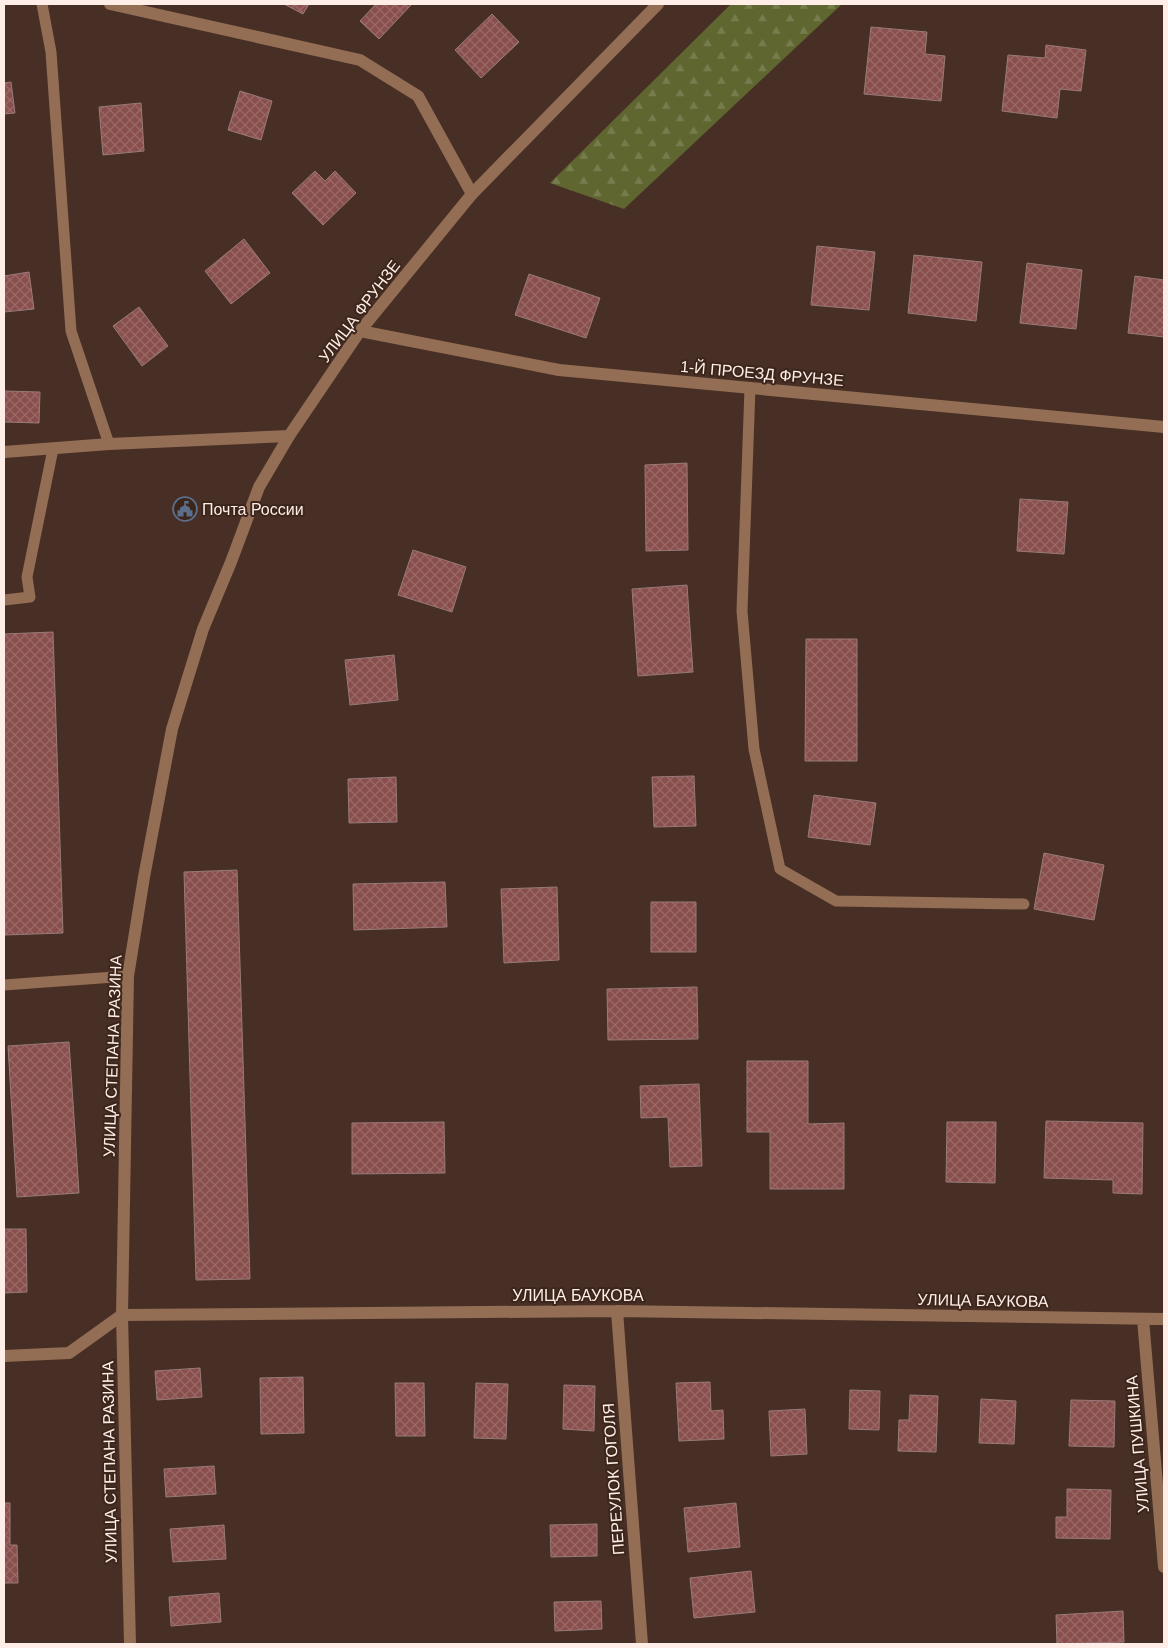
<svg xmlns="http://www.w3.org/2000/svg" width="1168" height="1648" viewBox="0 0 1168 1648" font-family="Helvetica,sans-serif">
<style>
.forest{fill:url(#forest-firs)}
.building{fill:url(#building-cross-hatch);stroke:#997a78}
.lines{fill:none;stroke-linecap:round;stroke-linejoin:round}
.service{stroke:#936d54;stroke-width:11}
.minor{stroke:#936d54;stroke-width:12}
.tertiary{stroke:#936d54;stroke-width:12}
.labels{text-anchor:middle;stroke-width:4;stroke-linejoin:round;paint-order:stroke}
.street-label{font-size:16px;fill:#feeee7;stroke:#3c251b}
.poi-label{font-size:16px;fill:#feeee7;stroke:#3c251b;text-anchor:start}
</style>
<defs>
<pattern id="forest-firs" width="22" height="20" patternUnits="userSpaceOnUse" patternTransform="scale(1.25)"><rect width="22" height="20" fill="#5f6630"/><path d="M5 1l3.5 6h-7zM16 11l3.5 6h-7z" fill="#777c4e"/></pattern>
<pattern id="building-cross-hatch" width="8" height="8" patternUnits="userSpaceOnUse" patternTransform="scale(1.25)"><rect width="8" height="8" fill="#884f4d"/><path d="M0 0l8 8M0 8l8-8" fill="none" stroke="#9a6967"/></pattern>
</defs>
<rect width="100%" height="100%" fill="#472f25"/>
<!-- forest -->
<path class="forest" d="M731,4H842L624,209L550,183Z"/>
<!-- building -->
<path class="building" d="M284,4H309L303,14Z
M376,4H412L379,39L360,21Z
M492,14L519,42L481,78L455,50Z
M871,27L927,32L925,54L945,56L941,101L864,94Z
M1046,45L1086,50L1081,91L1060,89L1057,118L1002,111L1008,55L1045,58Z
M11,82L15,113L4,114V83Z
M240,91L272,101L261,140L228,130Z
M141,103L144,151L103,155L99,107Z
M315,171L325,181L335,171L356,193L323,225L292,193Z
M244,239L270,273L231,304L205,271Z
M817,246L875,252L869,310L811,305Z
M914,255L982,262L976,321L908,313Z
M1027,263L1082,270L1076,329L1020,323Z
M29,272L34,309L4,312V276Z
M529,274L600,298L586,338L515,315Z
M1135,276L1164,280V337L1128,333Z
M139,307L168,346L142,366L113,326Z
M4,391L40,392L39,423L4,422Z
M687,463L688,550L646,551L645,465Z
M1020,499L1068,502L1064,554L1017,551Z
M413,550L466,567L452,612L398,595Z
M687,585L693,672L638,676L632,589Z
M53,632L63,933L5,935L4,886V634Z
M806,639H857V761H805Z
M394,655L398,700L350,705L345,660Z
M694,776L696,826L654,827L652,777Z
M396,777L397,822L349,823L348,779Z
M814,795L876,803L870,845L808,837Z
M1044,853L1104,865L1094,920L1034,909Z
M237,870L250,1279L196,1280L184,872Z
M445,882L447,927L354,930L353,884Z
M557,887L559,960L504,963L501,889Z
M651,902H696V952H651Z
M697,987L698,1039L608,1040L607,989Z
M69,1042L79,1193L17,1197L8,1046Z
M747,1061H808V1124L844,1123V1189H770V1132H747Z
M699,1084L702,1166L670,1167L668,1117L641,1118L640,1086Z
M1046,1121L1143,1123L1142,1194L1113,1193V1180L1044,1178Z
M444,1122L445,1173L352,1174V1123Z
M947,1122H996L995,1183L946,1182Z
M4,1229H26L27,1292L4,1293Z
M200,1368L202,1397L157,1400L155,1371Z
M303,1377L304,1433L261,1434L260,1378Z
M710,1382L711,1411L723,1410L724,1439L679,1441L676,1383Z
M395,1383H424L425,1436H396Z
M476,1383L508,1384L506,1439L474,1438Z
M564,1385L595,1386L594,1431L563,1429Z
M850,1390L880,1391L879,1430L849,1429Z
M910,1395L938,1396L936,1452L898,1451L899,1420H909Z
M981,1399L1016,1401L1014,1444L979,1443Z
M1071,1400L1115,1401L1114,1447L1069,1446Z
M805,1409L807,1454L771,1456L769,1411Z
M214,1466L216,1494L166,1497L164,1469Z
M1067,1489L1111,1490L1110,1539L1056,1538V1517H1067Z
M4,1503H10V1545H17L18,1583H4Z
M736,1503L740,1547L688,1552L684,1508Z
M597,1524V1556L551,1557L550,1525Z
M224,1525L226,1559L173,1562L170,1529Z
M751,1571L755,1612L694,1618L690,1578Z
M219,1593L221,1622L171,1626L169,1597Z
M601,1601L602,1629L555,1631L554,1602Z
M1123,1611L1124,1642L1057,1644L1056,1615Z"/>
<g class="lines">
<!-- service -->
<path class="service" d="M42,4L51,52L71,331L109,444
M750,388L742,611L754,749L780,869L836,901L1024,904
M4,600L30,597L27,577L53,449
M4,985L128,976"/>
<!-- minor -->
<path class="minor" d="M110,4L360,60L418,96L472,194
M360,331L559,370L1164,427
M4,452L109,444L289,436
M617,1311L642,1644
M1143,1319L1164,1567
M4,1356L69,1353L122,1315L617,1311L1164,1319"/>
<!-- tertiary -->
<path class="tertiary" d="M130,1644L122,1315L128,976L144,877L172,729L203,629L231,562L259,487L289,436L360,331L472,194L658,4"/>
</g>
<!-- icons -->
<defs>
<g id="civic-ring" transform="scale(1.25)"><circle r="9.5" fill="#3c251b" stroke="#5c6f8a" stroke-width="1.5"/><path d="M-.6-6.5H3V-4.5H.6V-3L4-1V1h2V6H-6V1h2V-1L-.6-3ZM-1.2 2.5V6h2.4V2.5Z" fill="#5c6f8a"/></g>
</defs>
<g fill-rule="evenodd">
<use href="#civic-ring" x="185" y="509"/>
</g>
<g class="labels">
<!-- street labels -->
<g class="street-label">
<text transform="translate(359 311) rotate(-53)" y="6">УЛИЦА ФРУНЗЕ</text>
<text transform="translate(762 373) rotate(5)" y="6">1-Й ПРОЕЗД ФРУНЗЕ</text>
<text transform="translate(112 1056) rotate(-88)" y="6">УЛИЦА СТЕПАНА РАЗИНА</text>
<text x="578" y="1301">УЛИЦА БАУКОВА</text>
<text transform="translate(983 1300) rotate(1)" y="6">УЛИЦА БАУКОВА</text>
<text transform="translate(1137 1444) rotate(-95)" y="6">УЛИЦА ПУШКИНА</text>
<text transform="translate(109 1462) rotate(-91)" y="6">УЛИЦА СТЕПАНА РАЗИНА</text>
<text transform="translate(613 1479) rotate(-94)" y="6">ПЕРЕУЛОК ГОГОЛЯ</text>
</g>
<!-- poi labels -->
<g class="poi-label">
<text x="202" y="515">Почта России</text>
</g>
</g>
<!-- border -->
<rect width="1168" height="1648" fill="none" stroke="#feeee7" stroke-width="10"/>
</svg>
